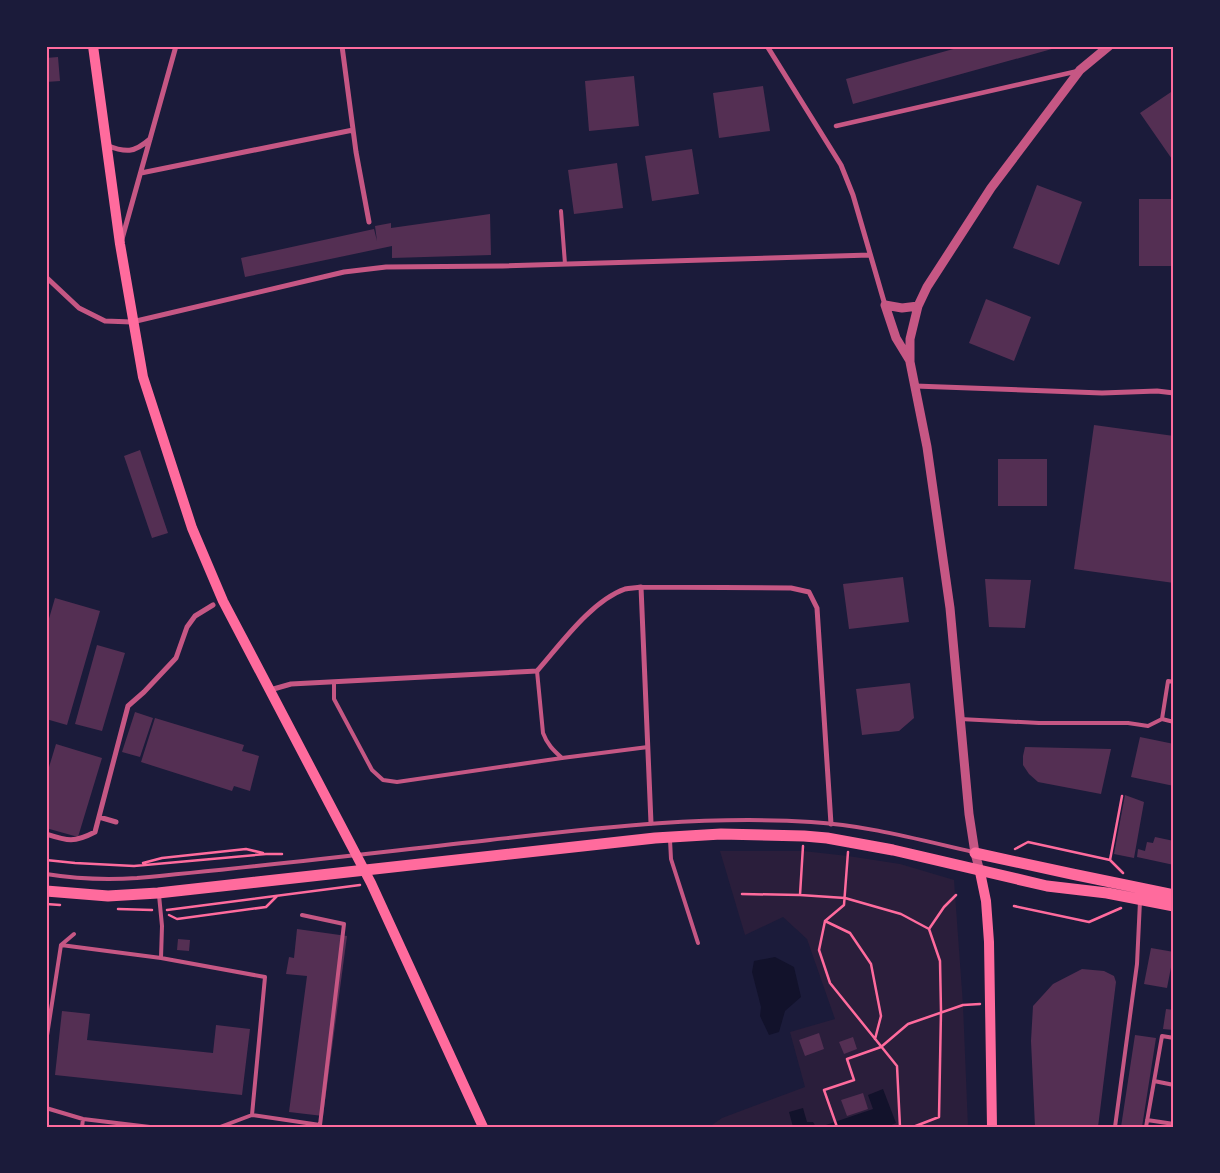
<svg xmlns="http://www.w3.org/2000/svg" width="1220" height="1173" viewBox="0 0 1220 1173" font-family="'Nunito Sans',sans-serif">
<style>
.green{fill:#2a1e3b}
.water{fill:#12122b}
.building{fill:#542f53}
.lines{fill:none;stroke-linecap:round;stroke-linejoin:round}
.path{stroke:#ff6b9d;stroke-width:2.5}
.service{stroke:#c65784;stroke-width:4}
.pedestrian{stroke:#c65784;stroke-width:4.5}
.minor{stroke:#c65784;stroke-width:5}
.tertiary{stroke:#c65784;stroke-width:9}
.secondary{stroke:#ff6b9d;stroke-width:10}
.primary{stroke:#ff6b9d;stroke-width:11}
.neatline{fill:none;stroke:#ff6b9d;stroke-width:2}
</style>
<rect width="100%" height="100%" fill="#1b1b3a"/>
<!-- green -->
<path class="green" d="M720,851H803L848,856L900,864L954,880L963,1005L968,1127H709L722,1118L805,1087L790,1032L835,1019L807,939L783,917L745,935Z"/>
<!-- water -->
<path class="water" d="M775,957L794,967L801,997L785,1011L779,1032L769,1035L760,1016L761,1007L752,972L754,961Z
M883,1089L896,1123L887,1127H820L873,1109L868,1095Z
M803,1108L807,1122H813L816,1127H793L789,1112Z"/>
<!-- building -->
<path class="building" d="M964,46L1059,47L853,104L846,79Z
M58,57L60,81L46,82V58Z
M634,76L639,126L589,131L585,81Z
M763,86L770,131L719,138L713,93Z
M1174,90V162L1140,113Z
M692,149L699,194L652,201L645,156Z
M617,163L623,208L574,214L568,170Z
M1037,185L1082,202L1059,265L1013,248Z
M1139,199H1174V266H1139Z
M490,214L491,255L392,258V246L245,277L241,258L374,229L377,241L375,226L391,223V228Z
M986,299L1031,317L1014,361L969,343Z
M1094,425L1174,436V583L1074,569Z
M140,450L168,533L152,538L124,456Z
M998,459H1047V506H998Z
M903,577L909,622L849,629L843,584Z
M985,579L1031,580L1025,628L989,627Z
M55,598L100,611L67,725L46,719V629Z
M97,645L125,653L102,731L75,724Z
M910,683L914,718L899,731L862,735L856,689Z
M135,712L153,718L140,757L122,752Z
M155,718L244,745L242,751L259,756L250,791L234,786L232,791L141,762Z
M1140,737L1174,744V786L1131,777Z
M56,744L102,758L78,837L46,828V777Z
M1025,747L1111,749L1101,794L1038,782L1029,774L1023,765V756Z
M1125,795L1144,802L1134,858L1114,854Z
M1155,837L1174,841V865L1137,857L1138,849L1145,851L1147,842L1153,843Z
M297,929L347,936L323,1116L289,1112L307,976L286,974L289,957L294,958Z
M178,939L190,940L189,951L177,950Z
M1151,948L1174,952L1167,988L1144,984Z
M1082,969L1104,971L1114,976L1116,982L1098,1127H1035L1031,1041L1033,1006L1053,984Z
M1166,1009L1174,1010V1030L1163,1029Z
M62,1011L90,1014L87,1040L213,1053L216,1025L250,1029L242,1095L55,1075Z
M819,1033L824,1049L805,1056L799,1040Z
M1135,1035L1156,1038L1142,1127H1121Z
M853,1037L857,1049L844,1054L839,1042Z
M863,1093L868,1109L847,1116L841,1100Z"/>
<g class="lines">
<!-- path -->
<path class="path" d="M1122,796L1110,860L1123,873
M1015,849L1028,842L1110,860
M46,860L75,863L134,866L266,854H282
M143,863L162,858L246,849L263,853
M742,894L800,895L845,898L901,914L929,929L940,961L941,1011L939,1117L913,1127
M800,895L803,846
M46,904L60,905
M1014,906L1089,922L1121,908
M118,909L152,910
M167,910L360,885
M169,915L177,919L266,907L277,896
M825,921L844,905L848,852
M929,929L944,907L956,895
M875,1039L881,1016L871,964L850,933L825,921L819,950L830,983L897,1066L900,1127
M837,1127L824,1090L854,1080L847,1059L881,1047L908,1024L963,1005L980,1004"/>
<!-- service -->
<path class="service" d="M561,211L565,264
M537,671L543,733C547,744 553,750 562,758
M334,682V699L372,770L383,780L397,782L562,758L648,747
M1174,682L1168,681L1162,719L1174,722
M960,719L1039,723H1128L1148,726L1162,719
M670,840L671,859L698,943
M46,874C77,879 106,880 137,878C255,867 372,853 490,840C597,828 703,815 811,822C866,825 920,840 973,852
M159,895L162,926L161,958L265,977L252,1115L220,1127
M61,945L74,934
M46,1042L61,945L161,958
M1154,1081L1174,1085
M46,1108L83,1119L150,1127
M252,1115L320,1125L344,924L302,915
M1147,1120L1174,1124
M82,1127L83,1119
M1115,1127L1137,964L1140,901
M1146,1127L1162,1036L1174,1038"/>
<!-- pedestrian -->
<path class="pedestrian" d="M836,126L1078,71"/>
<!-- minor -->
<path class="minor" d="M342,46L356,152L369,222
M767,46L841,165L853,195L885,305
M106,145C126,153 134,153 150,139
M141,173L353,130
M122,239L176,46
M46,277L79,308L105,321L132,322L344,272L386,267L503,266L870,255
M915,386L1102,393L1157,391L1174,393
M641,587L651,823
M270,690L291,684L537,671C560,645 591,601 625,589C630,588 636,588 641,587L791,588L809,592L817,608L831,824
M99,817L116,822
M46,834C68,841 74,843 95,832L128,706L144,692L176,658L187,627L195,616L213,605"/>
<!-- tertiary -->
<path class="tertiary" d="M910,361L896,338L885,305L902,308L918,306
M980,872L975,853L969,814L950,608L927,447L910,362V339L918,306L927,287L991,188L1080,70L1109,46"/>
<!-- secondary -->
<path class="secondary" d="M93,46L120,244L143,377L192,528L223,601L371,883L483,1127
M980,872L986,901L989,942L992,1127"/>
<!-- primary -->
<path class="primary" d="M975,853L1072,874L1174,895
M46,891L108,896L158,893L655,838L721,834L804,836L827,838L893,850L1047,886L1107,893L1174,906"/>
</g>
<!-- border -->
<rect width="1220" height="1173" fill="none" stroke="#1b1b3a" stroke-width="95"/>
<rect x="48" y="48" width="1124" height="1078" class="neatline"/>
</svg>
